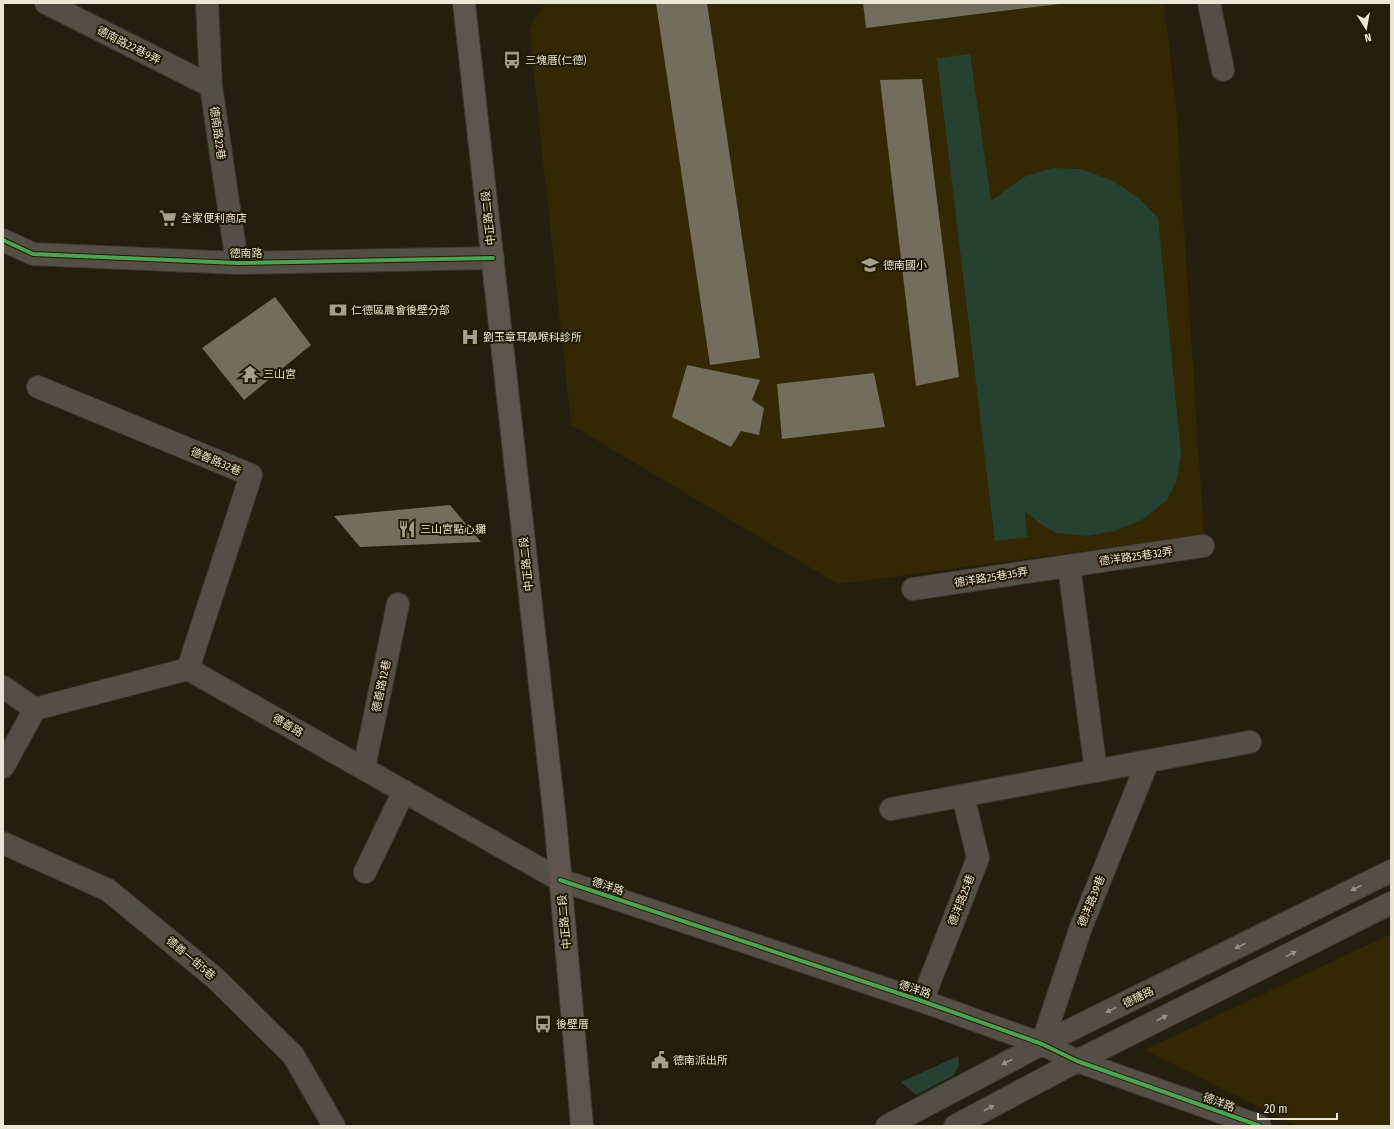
<svg xmlns="http://www.w3.org/2000/svg" width="1394" height="1129" viewBox="0 0 1394 1129" font-family="'Fira Sans Condensed','Noto Sans TC',sans-serif">
<style>
.built{fill:#332803}
.green{fill:#264131}
.building{fill:#726d5d}
.lines{fill:none;stroke-linecap:round;stroke-linejoin:round}
.minor-casing{stroke:#3c392e;stroke-width:24}
.major-casing{stroke:#3c392e;stroke-width:24}
.minor{stroke:#534f44;stroke-width:22}
.major{stroke:#5e544c;stroke-width:22}
.cycleway-casing{stroke:#221900;stroke-width:6}
.cycleway{stroke:#4ca352;stroke-width:4}
.oneway{fill:#979285}
.labels{text-anchor:middle;stroke-width:4;stroke-linejoin:round;paint-order:stroke}
.street-label{font-size:11px;fill:#eae5d4;stroke:#221900}
.poi-label{font-size:11px;fill:#eae5d4;stroke:#221900;text-anchor:start}
</style>
<rect width="100%" height="100%" fill="#231e0d"/>
<!-- built -->
<path class="built" d="M546,3H1164L1176,104L1204,535L838,584L571,425L529,28Z
M1391,934V1126H1298L1144,1050Z"/>
<!-- green -->
<path class="green" d="M970,54L991,201L1024,177L1052,168L1081,169L1113,181L1139,198L1158,218L1181,454L1177,479L1167,500L1143,519L1118,530L1088,536L1056,533L1039,523L1025,511L1027,537L995,541L937,58Z
M958,1056L959,1065L954,1075L916,1095L901,1082Z"/>
<!-- building -->
<path class="building" d="M656,3H707L760,358L710,365Z
M863,3H1059V4L866,28Z
M922,79L959,377L916,386L880,80Z
M275,297L311,345L244,400L202,348Z
M687,365L760,380L752,400L764,408L759,435L741,431L731,447L672,417Z
M874,373L885,427L782,439L777,384Z
M450,505L481,542L360,547L334,516Z"/>
<g class="lines">
<!-- minor casing -->
<g class="minor-casing">
<path id="minor" d="M46,3L211,86
M207,3L211,86L237,263
M1209,3L1223,70
M3,240L33,254L237,263L493,258
M38,387L251,475L188,669
M1069,566L1096,771
M913,589L1203,546
M3,687L35,709L188,669L560,880L922,1001L1042,1044L1077,1061L1260,1126
M3,767L35,709
M364,768L398,604
M891,809L1250,742
M3,843L108,890L215,978L293,1055L334,1126
M365,872L404,791
M922,1001L978,858L963,796
M1042,1044L1081,927L1148,761
M887,1126L1042,1044L1391,871
M955,1126L1077,1061L1391,903"/>
</g>
<!-- major casing -->
<g class="major-casing">
<path id="major" d="M464,3L556,829L582,1126"/>
</g>
<!-- minor -->
<use href="#minor" class="minor"/>
<!-- major -->
<use href="#major" class="major"/>
<!-- cycleway casing -->
<g class="cycleway-casing">
<path id="cycleway" d="M3,240L33,254L237,263L493,258
M560,880L922,1001L1042,1044L1077,1061L1260,1126"/>
</g>
<!-- cycleway -->
<use href="#cycleway" class="cycleway"/>
</g>
<!-- one-way arrows -->
<defs><path id="oneway-solid" d="M-6-.8H1V-3.2L6.5 0L1 3.2V.8H-6Z"/></defs>
<g class="oneway">
<use href="#oneway-solid" transform="translate(1356 888) rotate(154)"/>
<use href="#oneway-solid" transform="translate(1240 946) rotate(154)"/>
<use href="#oneway-solid" transform="translate(1291 954) rotate(-27)"/>
<use href="#oneway-solid" transform="translate(1111 1010) rotate(154)"/>
<use href="#oneway-solid" transform="translate(1162 1018) rotate(-27)"/>
<use href="#oneway-solid" transform="translate(1007 1062) rotate(153)"/>
<use href="#oneway-solid" transform="translate(989 1108) rotate(-28)"/>
</g>
<!-- icons -->
<defs>
<g id="bus-bare" transform="scale(1.38)"><path d="M-5-6H5V4H4V6H2V4H-2V6H-4V4H-5ZM-3.5-4V0h7V-4ZM-3.5 1.2v1.5H-2V1.2ZM2 1.2v1.5H3.5V1.2Z" fill="#a49f8e" stroke="#221900" stroke-width="2.5" paint-order="stroke"/></g>
<g id="supermarket-bare" transform="scale(1.38)"><path d="M-6-5.5h2.5l.6 2H6L4.5 2H-2.5L-4.4-4H-6ZM-1.5 3.2a1.3 1.3 0 1 0 .1 0ZM3 3.2a1.3 1.3 0 1 0 .1 0Z" fill="#a49f8e" stroke="#221900" stroke-width="2.5" paint-order="stroke"/></g>
<g id="school-bare" transform="scale(1.38)"><path d="M0-5L7-2L0 1L-7-2ZM-4 1L0 2.5L4 1V4Q0 6-4 4Z" fill="#a49f8e" stroke="#221900" stroke-width="2.5" paint-order="stroke"/></g>
<g id="bank-bare" transform="scale(1.38)"><path d="M-6-4H6V4H-6ZM0-2.3a2.3 2.3 0 1 0 0 4.6a2.3 2.3 0 1 0 0-4.6Z" fill="#a49f8e" stroke="#221900" stroke-width="2.5" paint-order="stroke"/></g>
<g id="hospital-bare" transform="scale(1.38)"><path d="M-5-5h3v3.5h4V-5h3V5h-3V1.5h-4V5h-3Z" fill="#a49f8e" stroke="#221900" stroke-width="2.5" paint-order="stroke"/></g>
<g id="temple-bare" transform="scale(1.38)"><path d="M0-6L5-2H3V0L6.5 2.5H4V6H1.5V3h-3V6H-4V2.5H-6.5L-3 0V-2H-5Z" fill="#a49f8e" stroke="#221900" stroke-width="2.5" paint-order="stroke"/></g>
<g id="restaurant-bare" transform="scale(1.38)"><path d="M-5-6h1v4h1v-4h1v4h1v-4h1v5L-1.5 .5V6h-2V.5L-5-1ZM5-6V6H3V1.5H1.5Q1.5-4 5-6Z" fill="#a49f8e" stroke="#221900" stroke-width="2.5" paint-order="stroke"/></g>
<g id="civic-bare" transform="scale(1.38)"><path d="M-.6-6.5H3V-4.5H.6V-3L4-1V1h2V6H-6V1h2V-1L-.6-3ZM-1.2 2.5V6h2.4V2.5Z" fill="#a49f8e" stroke="#221900" stroke-width="2.5" paint-order="stroke"/></g>
</defs>
<g fill-rule="evenodd">
<use href="#bus-bare" x="512" y="60"/>
<use href="#supermarket-bare" x="168" y="218"/>
<use href="#school-bare" x="870" y="265"/>
<use href="#bank-bare" x="338" y="310"/>
<use href="#hospital-bare" x="470" y="337"/>
<use href="#temple-bare" x="250" y="374"/>
<use href="#restaurant-bare" x="407" y="529"/>
<use href="#bus-bare" x="543" y="1024"/>
<use href="#civic-bare" x="660" y="1060"/>
</g>
<g class="labels">
<!-- street labels -->
<g class="street-label">
<text transform="translate(129 45) rotate(27)" y="4">德南路22巷9弄</text>
<text transform="translate(218 133) rotate(82)" y="4">德南路22巷</text>
<text transform="translate(488 218) rotate(-96)" y="4">中正路二段</text>
<text x="246" y="257">德南路</text>
<text transform="translate(216 461) rotate(23)" y="4">德善路32巷</text>
<text transform="translate(1136 556) rotate(-8)" y="4">德洋路25巷32弄</text>
<text transform="translate(526 564) rotate(-96)" y="4">中正路二段</text>
<text transform="translate(991 577) rotate(-9)" y="4">德洋路25巷35弄</text>
<text transform="translate(381 686) rotate(-78)" y="4">德善路12巷</text>
<text transform="translate(288 725) rotate(30)" y="4">德善路</text>
<text transform="translate(608 886) rotate(19)" y="4">德洋路</text>
<text transform="translate(961 900) rotate(-69)" y="4">德洋路25巷</text>
<text transform="translate(1091 901) rotate(-68)" y="4">德洋路39巷</text>
<text transform="translate(564 922) rotate(-95)" y="4">中正路二段</text>
<text transform="translate(191 958) rotate(40)" y="4">德善一街5巷</text>
<text transform="translate(915 989) rotate(19)" y="4">德洋路</text>
<text transform="translate(1138 997) rotate(-26)" y="4">德糖路</text>
<text transform="translate(1219 1102) rotate(20)" y="4">德洋路</text>
</g>
<!-- poi labels -->
<g class="poi-label">
<text x="525" y="64">三塊厝(仁德)</text>
<text x="181" y="222">全家便利商店</text>
<text x="883" y="269">德南國小</text>
<text x="351" y="314">仁德區農會後壁分部</text>
<text x="483" y="341">劉玉章耳鼻喉科診所</text>
<text x="263" y="378">三山宮</text>
<text x="420" y="533">三山宮點心攤</text>
<text x="556" y="1028">後壁厝</text>
<text x="673" y="1064">德南派出所</text>
</g>
</g>
<!-- border -->
<rect width="1394" height="1129" fill="none" stroke="#eae5d4" stroke-width="8"/>
<!-- north arrow -->
<g transform="translate(1366 28) rotate(169)" stroke="#221900" stroke-width="3" paint-order="stroke">
<path d="M0-3L7 15L0 10L-7 15Z" fill="#eae5d4"/>
<text y="-6" font-size="11" font-weight="bold" text-anchor="middle" fill="#eae5d4">N</text>
</g>
<!-- scale -->
<path d="M1258 1113v6h79v-6" fill="none" stroke="#eae5d4" stroke-width="2"/>
<text x="1264" y="1113" font-size="12" fill="#eae5d4" stroke="#221900" stroke-width="3" paint-order="stroke">20 m</text>
</svg>
